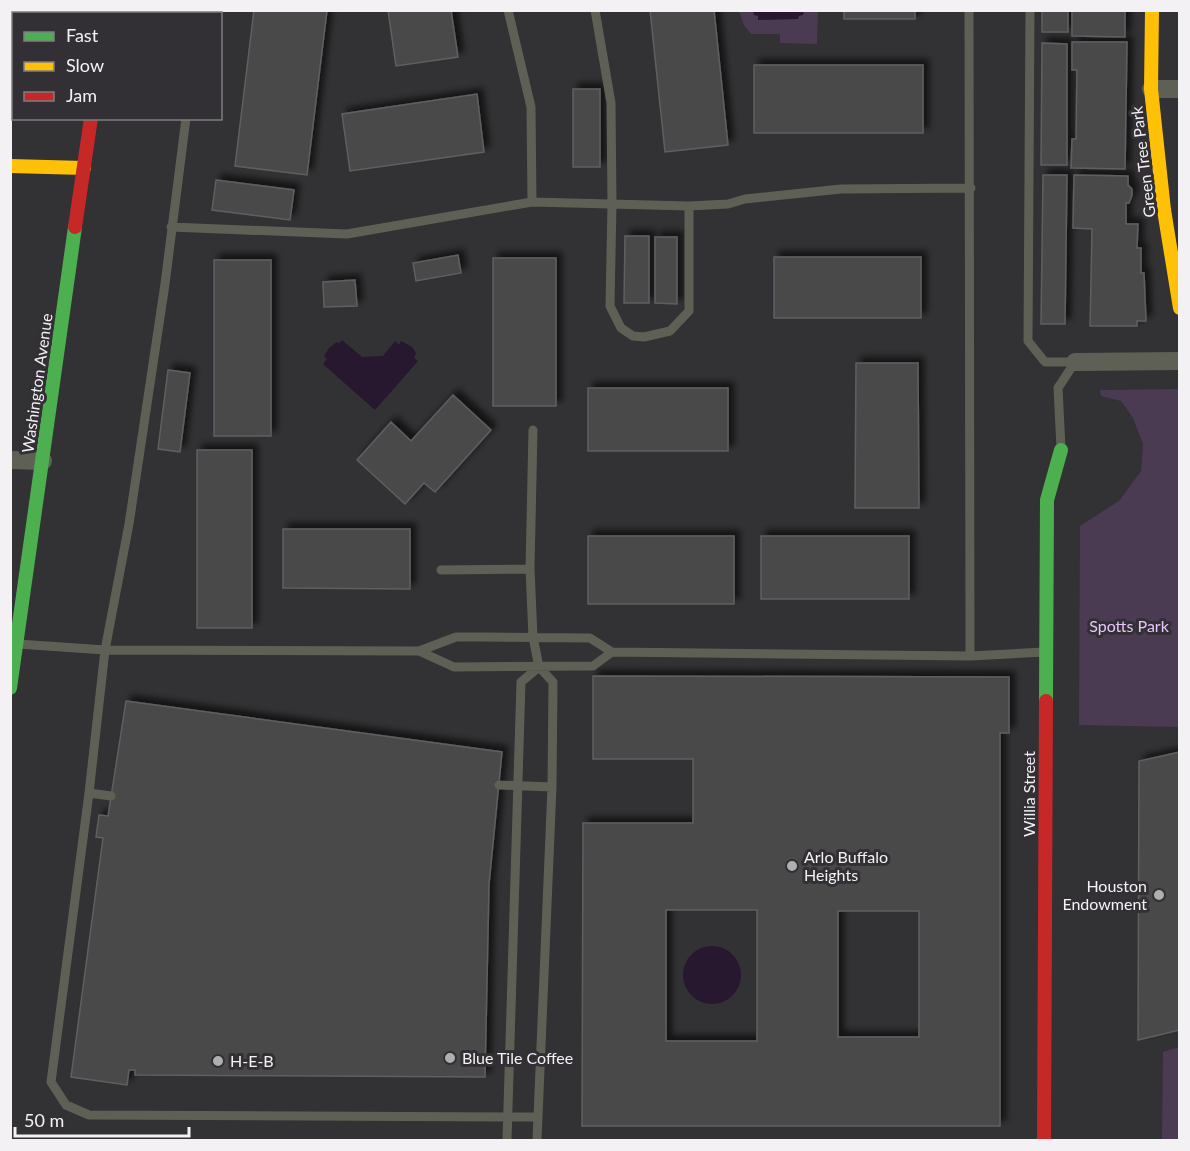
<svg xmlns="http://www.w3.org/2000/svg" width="1190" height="1151" viewBox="0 0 1190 1151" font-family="Lato,sans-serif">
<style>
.green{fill:#4a3b53}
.water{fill:#27172f}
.building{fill:#4a494a;stroke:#605f61;stroke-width:1.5;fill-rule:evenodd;filter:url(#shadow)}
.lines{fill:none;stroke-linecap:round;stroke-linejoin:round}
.lane{stroke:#5f6055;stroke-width:9}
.street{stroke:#5f6055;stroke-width:18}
.fast{stroke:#4caf50;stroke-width:14}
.slow{stroke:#ffc107;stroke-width:14}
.jam{stroke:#c62828;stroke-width:14}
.poi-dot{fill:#afaeb0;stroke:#323034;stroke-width:2}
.labels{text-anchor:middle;stroke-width:6;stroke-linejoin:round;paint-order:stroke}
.street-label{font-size:16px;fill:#f3f1f4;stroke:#323034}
.park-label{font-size:16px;fill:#e8c3fc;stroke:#323034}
.poi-label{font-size:16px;fill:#f3f1f4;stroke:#323034;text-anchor:start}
</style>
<defs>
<filter id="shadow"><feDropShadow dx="5.5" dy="-5.5" stdDeviation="3" flood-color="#0009"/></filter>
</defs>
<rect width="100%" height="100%" fill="#323133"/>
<!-- green -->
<path class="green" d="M739,11H818L817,44L780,43V34H751L744,25Z
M1179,389V727L1079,725L1080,526L1119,501L1141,471L1143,444L1133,418L1121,401L1101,396L1100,390Z
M1179,1047V1140H1162L1163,1052Z"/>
<!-- water -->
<path class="water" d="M753,11V10L804,11L803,15L799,16L798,19L758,20V16L754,15Z
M342,340L362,357L383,356L395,341L399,345L401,341L412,347L416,353L414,358L418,361L375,410L323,364L327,359L324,356L329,348L337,342L339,344Z
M683 975a29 29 0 1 1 58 0a29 29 0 1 1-58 0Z"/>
<!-- building -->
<path class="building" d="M254,10H327L307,175L235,166Z
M388,10H451L458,57L396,66Z
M650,10H714L728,145L665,152Z
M844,10H915V19H844Z
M1042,10H1068V32H1042Z
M1072,10H1125V37L1072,36Z
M1072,42H1127L1125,169L1071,168L1072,139H1076L1077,70H1072Z
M1042,43L1067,44V165H1041Z
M754,65H923V133H754Z
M573,89H600V167H573Z
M477,94L484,152L350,171L342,114Z
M1043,175H1067L1065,324H1041Z
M1074,175L1128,176V185L1132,189V195L1129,203H1126V224H1138L1137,248H1141V273H1144L1146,321H1137V326H1090L1092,229L1073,228Z
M216,180L294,190L290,220L212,210Z
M625,236H649V303H624Z
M655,237H677V304L655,303Z
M458,255L461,273L416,281L413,263Z
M774,257H921V318H774Z
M493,258H556V406H493Z
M214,260H271V436H214Z
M355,280L357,306L324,307L323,282Z
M856,363H918L919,508H855Z
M168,370L190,373L180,452L158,449Z
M588,388H728V451H588Z
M453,395L491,430L435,492L424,483L405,504L357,460L391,422L411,441Z
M197,450H252V628H197Z
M283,529H410V589L283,588Z
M588,536H734V604H588Z
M761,536H909V599H761Z
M593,676L1009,677V733H1000V1126H582L583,823H693V759H593ZM666,910H757V1041H666ZM838,911H919V1037H838Z
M126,701L502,752L489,884L485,1077L135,1075V1070H129L127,1085L71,1077L103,838L96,837L99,815L108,816Z
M1180,752V1030L1138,1040L1139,761Z"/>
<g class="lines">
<!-- lane -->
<path class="lane" d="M508,10L531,107L532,202
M595,10L611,103L612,204L610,306L621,328L633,336L644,337L670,331L689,311V206
M969,10L970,656
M1030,10L1028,341L1045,362H1075
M199,14L200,10
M10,16L11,10
M186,118L165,284L129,524L105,650L89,793L51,1082L66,1105L89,1115L538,1117
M171,227L347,234L532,202L689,206L728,204L745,199L841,189L971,188
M533,430L530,569L533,637L539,667L553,682L552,787L537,1140
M1061,448L1058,388L1075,362
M441,570L530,569
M18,644L105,650L419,651L456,637H479L590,638L612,652L970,656L1044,652
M419,651L454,667L593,666L612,652
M499,785L552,787
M89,793L111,796
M507,1140L521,682L539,667"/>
<!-- street -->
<path class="street" d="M1151,89H1180
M1075,362L1180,361
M10,460L43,461"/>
<!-- fast -->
<path class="fast" d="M106,10V14
M10,688L75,227
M1046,701L1047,500L1061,450"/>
<!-- slow -->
<path class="slow" d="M1152,10L1151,89L1164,210L1180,308
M10,166L84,168"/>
<!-- jam -->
<path class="jam" d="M75,227L91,118
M1044,1140L1046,701"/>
</g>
<!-- markers -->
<g class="poi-dot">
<circle cx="792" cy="866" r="6"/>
<circle cx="1159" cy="895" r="6"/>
<circle cx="450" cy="1058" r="6"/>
<circle cx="218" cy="1061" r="6"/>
</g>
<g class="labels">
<!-- street labels -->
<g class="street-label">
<text transform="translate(1143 162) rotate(-97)" y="6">Green Tree Park</text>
<text transform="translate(37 383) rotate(-82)" y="6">Washington Avenue</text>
<text transform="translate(1029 794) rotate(-90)" y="6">Willia Street</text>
</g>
<!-- park labels -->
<g class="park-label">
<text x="1129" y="632">Spotts Park</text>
</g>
<!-- poi labels -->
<g class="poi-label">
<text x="804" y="863">Arlo Buffalo<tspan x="804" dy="18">Heights</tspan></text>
<text x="1147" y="892" text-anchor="end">Houston<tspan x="1147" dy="18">Endowment</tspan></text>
<text x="462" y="1064">Blue Tile Coffee</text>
<text x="230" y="1067">H-E-B</text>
</g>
</g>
<!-- border -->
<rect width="1190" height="1151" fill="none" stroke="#f3f1f4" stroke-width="24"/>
<!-- legend -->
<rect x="12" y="12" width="210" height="108" fill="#323034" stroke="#7f7d81" stroke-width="1.5"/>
<rect x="24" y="32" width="30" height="9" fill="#4caf50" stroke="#7f7d81" stroke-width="1.5"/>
<text x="66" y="42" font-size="18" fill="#f3f1f4">Fast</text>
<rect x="24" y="62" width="30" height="9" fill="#ffc107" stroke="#7f7d81" stroke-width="1.5"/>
<text x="66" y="72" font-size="18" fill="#f3f1f4">Slow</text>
<rect x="24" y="92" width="30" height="9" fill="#c62828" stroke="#7f7d81" stroke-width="1.5"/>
<text x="66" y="102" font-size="18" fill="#f3f1f4">Jam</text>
<!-- scale -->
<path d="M15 1127v9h174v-9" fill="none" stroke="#f3f1f4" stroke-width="3"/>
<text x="24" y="1127" font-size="18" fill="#f3f1f4" stroke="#323034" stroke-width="4.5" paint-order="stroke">50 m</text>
</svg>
